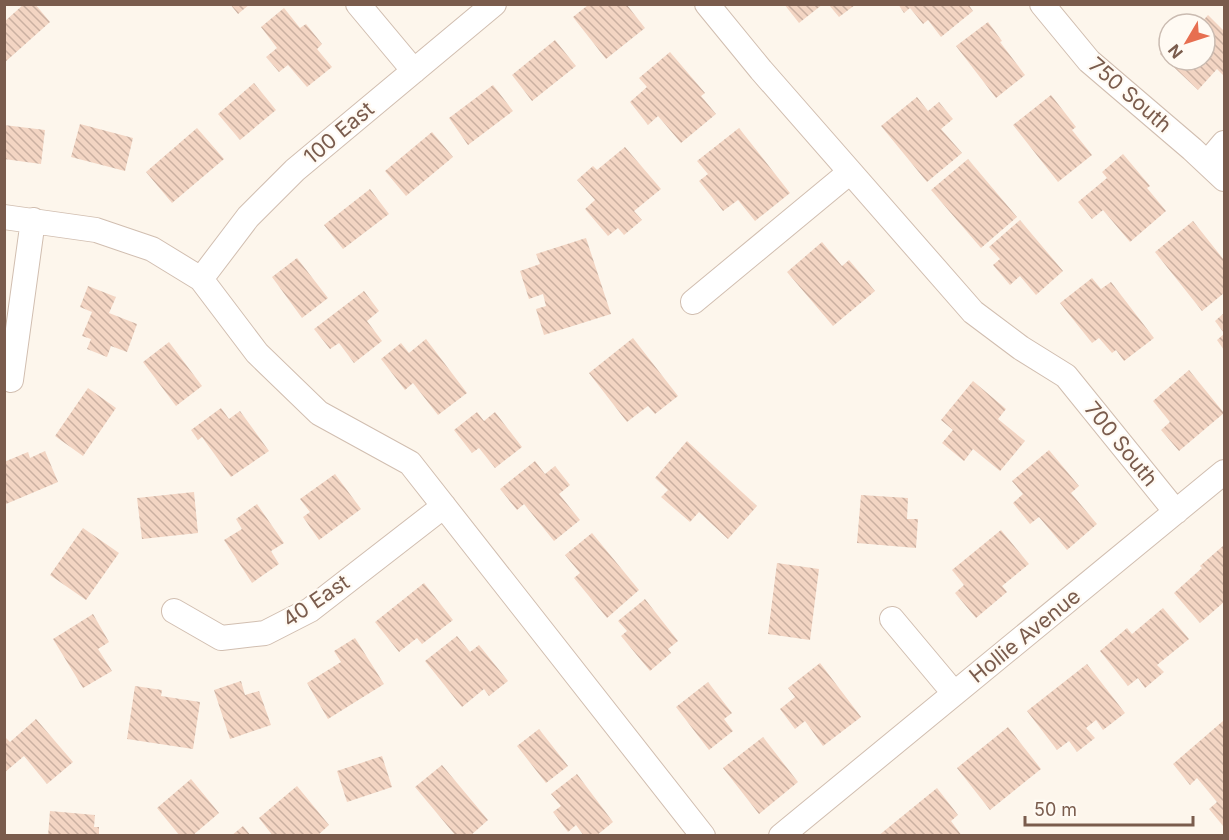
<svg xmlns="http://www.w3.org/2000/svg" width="1229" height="840" viewBox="0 0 1229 840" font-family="Inter,sans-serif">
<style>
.building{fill:url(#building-back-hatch)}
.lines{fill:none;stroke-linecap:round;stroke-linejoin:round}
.minor-casing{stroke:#d1beb0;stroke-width:26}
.minor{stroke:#fff;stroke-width:24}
.labels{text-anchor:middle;stroke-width:4.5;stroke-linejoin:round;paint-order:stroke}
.street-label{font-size:21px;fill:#7a5c4d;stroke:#fffaf3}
</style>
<defs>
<pattern id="building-back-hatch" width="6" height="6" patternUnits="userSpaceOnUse" patternTransform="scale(1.5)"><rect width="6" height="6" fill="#f3d5c3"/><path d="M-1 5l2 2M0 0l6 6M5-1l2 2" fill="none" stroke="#cab0a1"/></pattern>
</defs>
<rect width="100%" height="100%" fill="#fdf6ec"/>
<!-- building -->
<path class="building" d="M24,4H35L50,22L4,63V22Z
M230,4H250L238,14Z
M784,4H823L799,23Z
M898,4H968L973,11L941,37L928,20L923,24L910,8L904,13Z
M588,5H627L645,28L606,59L573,17Z
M829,5H855L839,17Z
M284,8L300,28L306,24L322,44L317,49L332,67L307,87L288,65L279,72L266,57L277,48L261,27Z
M1208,15L1224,31V76L1217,69L1198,90L1160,54L1169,44V60H1205V24H1187L1193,18L1200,24Z
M988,22L1002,41L1000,42L1025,75L996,98L956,46Z
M555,40L576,66L532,101L512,75Z
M670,52L705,93L701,96L716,114L681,143L658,116L648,125L630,102L647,87L639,78Z
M254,83L276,110L240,140L218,114Z
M493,85L513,111L468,145L449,118Z
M1051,95L1076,127L1072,130L1092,155L1058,182L1013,125Z
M917,97L928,111L939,102L953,119L941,129L962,153L927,182L881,126Z
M80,124L133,138L125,171L71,157Z
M4,125L45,130L41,164L4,159Z
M197,128L224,159L172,203L146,172Z
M739,128L790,193L755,221L738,200L723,211L699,181L708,174L697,161Z
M432,132L453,157L406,196L385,171Z
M625,147L661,189L634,211L642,220L624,235L618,228L608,236L585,209L595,200L577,180L593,166L597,170Z
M1123,154L1150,186L1147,188L1166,211L1130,242L1103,210L1092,219L1078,202L1107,178L1102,172Z
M968,159L1017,217L981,248L931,190Z
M370,189L389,214L343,249L324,225Z
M1020,220L1063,271L1036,295L1020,276L1010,285L993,265L1000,259L989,247Z
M1193,221L1224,260V293L1202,311L1155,252Z
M586,238L611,314L544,335L536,309L546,306L543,294L529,299L520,271L540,264L536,254Z
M822,242L842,266L849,260L875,291L833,326L787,272Z
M297,258L328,298L302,318L272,277Z
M1092,278L1101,289L1111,282L1154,338L1124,361L1116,350L1112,353L1099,338L1092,343L1060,303Z
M88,286L116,297L109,313L137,324L127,352L111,346L107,357L87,349L91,339L82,336L92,312L80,307Z
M364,291L379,311L367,321L382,341L354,363L339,343L330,349L314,329Z
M1224,313V333L1215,321Z
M1224,334V350L1217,340Z
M633,338L678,396L655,414L648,406L627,422L589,373Z
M426,339L467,393L438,415L413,383L405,390L381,359L401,343L409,353Z
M169,342L202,386L176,406L143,362Z
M1189,370L1224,413L1179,451L1161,430L1170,422L1153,401Z
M973,381L1006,409L998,419L1025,441L1000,471L973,449L964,461L942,443L953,430L941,420Z
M88,388L116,408L83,456L55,436Z
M221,408L229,419L240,411L269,451L231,477L202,437L198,440L191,430Z
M477,412L484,421L495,412L522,447L495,468L479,448L472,453L454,430Z
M687,441L757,506L728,539L699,512L690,522L661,497L668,490L655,478Z
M1049,450L1079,486L1071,493L1097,524L1067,550L1039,517L1030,524L1013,503L1023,494L1012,481Z
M45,451L58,482L6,504L4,500V462L28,452L30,458Z
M535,461L545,474L555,466L570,485L559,494L580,520L554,541L524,504L517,510L500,489Z
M335,474L361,509L319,540L303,517L310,512L300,499Z
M194,492L198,533L142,539L137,498Z
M861,495L908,498L907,519H918L916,548L857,543Z
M257,504L284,543L271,551L279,564L252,583L224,540L242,529L236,519Z
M83,528L119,553L86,600L50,575Z
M1001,530L1029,564L1002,586L1007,592L976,618L955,593L964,585L952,570Z
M592,533L639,590L607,618L574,578L580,573L565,555Z
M1224,545V602L1200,623L1174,593L1202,568L1200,566Z
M777,563L819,569L810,640L768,634Z
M424,583L453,620L422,644L417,638L399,652L375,622Z
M645,599L678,641L668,649L671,653L650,671L621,636L627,631L618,621Z
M1163,608L1189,639L1157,665L1164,672L1145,688L1138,678L1128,686L1100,651L1127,628L1132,634Z
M93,614L109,642L98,649L112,671L83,688L53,639Z
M457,636L470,652L479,645L508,681L489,696L484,689L462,707L425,661Z
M355,638L384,684L328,719L307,683L341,662L334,651Z
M820,663L861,717L823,746L805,721L795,729L780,709L795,697L788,688Z
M1087,664L1125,713L1103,730L1096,720L1086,728L1095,738L1077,752L1069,741L1057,750L1027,711Z
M241,681L245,695L259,691L271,725L230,739L214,690Z
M708,682L732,713L724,719L733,731L709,750L676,707Z
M135,686L162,690L161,696L200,702L193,749L127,739Z
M36,719L73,762L47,784L24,756L4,773V736L10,742Z
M1223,721L1224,723V827L1209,809L1217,802L1197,778L1190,785L1173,764Z
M1008,727L1041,769L990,810L957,768Z
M539,729L568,766L546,783L517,746Z
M763,737L798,782L759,814L723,768Z
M382,756L392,787L347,802L337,771Z
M442,765L488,820L470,836H456L415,787Z
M577,774L613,822L596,836H584L576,825L568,832L553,812L561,806L551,794Z
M191,779L219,813L192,836H180L157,808Z
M297,786L329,825L317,836H273L259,818Z
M937,788L958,815L951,821L962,836H878Z
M50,811L95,815L94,827H99V836H48Z
M243,826L251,836H231Z"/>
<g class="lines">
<!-- minor casing -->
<g class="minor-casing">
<path id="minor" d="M358,4L414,71
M707,4L761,70L973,312L1021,348L1066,376L1176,512
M1042,4L1089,61L1192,149L1224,179
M1207,163L1224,143
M4,217L96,230L152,249L201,279L257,353L319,413L410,463L703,836
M201,279L248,217L295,170L494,4
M693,302L850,172
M11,380L33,220
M174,611L221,638L265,633L310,610L444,506
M892,619L954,693
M781,836L1224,472"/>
</g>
<!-- minor -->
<use href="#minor" class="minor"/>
</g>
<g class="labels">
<!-- street labels -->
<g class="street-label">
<text transform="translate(1130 95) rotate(41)" y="7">750 South</text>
<text transform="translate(339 133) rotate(-40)" y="7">100 East</text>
<text transform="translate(1121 444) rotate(51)" y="7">700 South</text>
<text transform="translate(316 601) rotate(-34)" y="7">40 East</text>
<text transform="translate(1025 636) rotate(-39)" y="7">Hollie Avenue</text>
</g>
</g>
<!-- border -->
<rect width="1229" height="840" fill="none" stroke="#7a5c4d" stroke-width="12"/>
<!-- north arrow -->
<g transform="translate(1187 42) rotate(231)"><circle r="28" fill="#fffaf3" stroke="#cabbb1" stroke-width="1.5"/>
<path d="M0-4.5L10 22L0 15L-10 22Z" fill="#e76f51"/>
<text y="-9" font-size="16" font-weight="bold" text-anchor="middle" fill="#7a5c4d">N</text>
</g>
<!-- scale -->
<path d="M1025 816v9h168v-9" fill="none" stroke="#7a5c4d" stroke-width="3"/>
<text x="1034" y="816" font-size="18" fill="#7a5c4d" stroke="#fffaf3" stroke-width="4.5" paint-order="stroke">50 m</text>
</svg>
